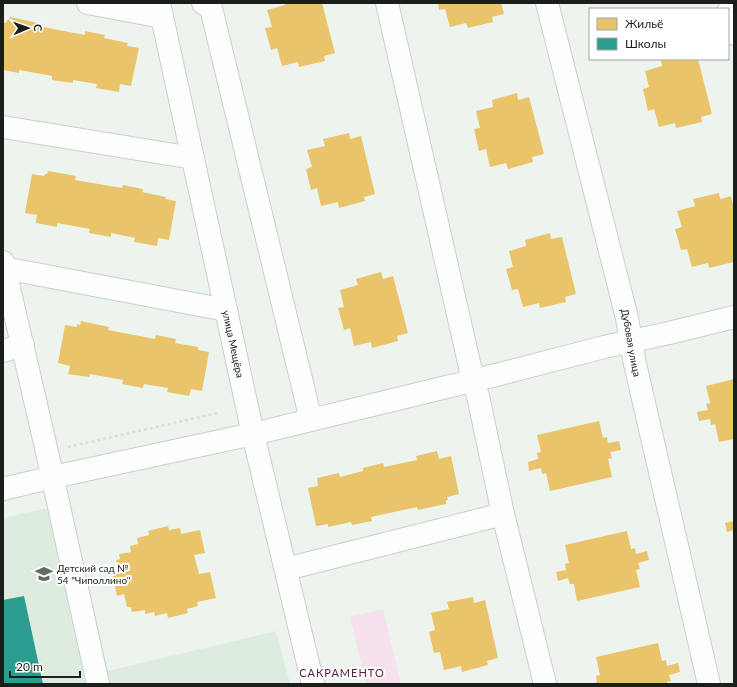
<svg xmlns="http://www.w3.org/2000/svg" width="737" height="687" viewBox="0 0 737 687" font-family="Lato,sans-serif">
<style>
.built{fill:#deece0}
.pitch{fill:#f6e1ed}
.homes{fill:#e9c46a}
.schools{fill:#2a9d8f}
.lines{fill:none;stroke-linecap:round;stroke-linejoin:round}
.minor-casing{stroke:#cad0cb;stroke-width:24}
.path{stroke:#dadddb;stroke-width:2.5;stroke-dasharray:3 3;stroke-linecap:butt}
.minor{stroke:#fcfdfc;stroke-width:22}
.labels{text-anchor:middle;stroke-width:4;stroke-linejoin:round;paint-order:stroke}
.street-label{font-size:10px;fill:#1a1f1b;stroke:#fff}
.poi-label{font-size:10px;fill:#1a1f1b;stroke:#fff;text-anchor:start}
.neighbourhood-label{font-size:11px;letter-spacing:1px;fill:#5a214a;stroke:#fff}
</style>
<rect width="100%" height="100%" fill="#edf4ee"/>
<!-- built -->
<path class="built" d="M70,503L108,671L276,631L290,684H3V518Z"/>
<!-- pitch -->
<path class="pitch" d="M383,609L401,684H366L350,617Z"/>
<!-- homes -->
<path class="homes" d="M284,3H322L335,53L324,56L325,61L299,67L298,62L282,66L277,48L271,50L265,28L272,27L267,10L285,5Z
M438,3H501L504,14L492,17L493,22L468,28L466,23L450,27L445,9L439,10Z
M10,17L38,23V26L85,35V31L105,35L104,38L128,43L127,46L139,48L131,86L120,84L119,92L96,88L97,84L73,80V83L52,80V76L19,70V73L3,70V22L6,23L7,20H9Z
M664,59H698L712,114L701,117L702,122L676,128L675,123L659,127L654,109L648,111L643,89L649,87L645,71L662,66L661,60Z
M517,93L518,100L529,97L544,154L532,157L533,162L508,169L506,163L490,167L486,149L479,151L474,129L480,128L476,111L493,107L492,100Z
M349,133L350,139L361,136L375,194L364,197L365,201L339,208L338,202L321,206L317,188L311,190L306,169L312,167L307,150L325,146L323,139Z
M48,171L76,176L75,180L122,188L123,185L143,189L142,192L166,197L165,199L176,201L169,240L158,238L157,246L134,242L135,238L111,233V237L89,233L90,229L57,223V227L36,223L37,215L25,213L32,174L44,176L45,174H47Z
M719,193L720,199L731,196L734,209V262L709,268L708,263L692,267L687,249L681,250L675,229L682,227L677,211L695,206L693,199Z
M550,233L551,239L562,237L576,294L565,297L566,302L540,308L539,303L523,307L518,289L512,290L506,269L513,267L509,251L526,246L525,240Z
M381,272L383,279L393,276L408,333L397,336L398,341L372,348L371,342L354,346L350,328L344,330L338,308L344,307L340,290L358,285L356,279Z
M81,321L109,327L108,330L155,339L156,335L176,339L175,343L198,347V350L209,352L202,391L191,389L189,396L167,392L168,388L144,384L143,388L122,384L123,380L90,374L89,377L68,374L70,366L58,363L65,325L77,327V324L80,325Z
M734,379V439L719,442L715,424L711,425L710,419L699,421L697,412L708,410L706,404L710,403L706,386Z
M599,421L603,438L607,437L608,443L619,441L621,450L610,452L612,458L608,459L612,477L550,491L546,473L542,474L541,468L529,471L528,462L538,459L537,453L541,452L537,435Z
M437,451L439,459L451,456L459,494L447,497L448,500H446V504L418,510L417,507L371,517L372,521L352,525L351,522L328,527V524L316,526L308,488L318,486L317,478L339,473L340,477L363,471V468L383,463L384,467L417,460L416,456Z
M734,521V530L727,532L725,523Z
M168,526L169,530L180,528L181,534L200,530L205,553L194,555L199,574L210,572L216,598L197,602L198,606L187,609L188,613L168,618L167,613L155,616L154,612L145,614V610L132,612L131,607H127L124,594L117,596L112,572L119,570L116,560L120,559L119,554L131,552L130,546L138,544L137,538L149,535L148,531Z
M627,531L631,549L635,548L636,554L647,551L649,560L638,563L640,569L636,570L640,587L577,601L574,584H570L568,578L558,581L556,572L566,570L565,564L569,563L565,545Z
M473,597L474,603L485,600L498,658L487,661L488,665L462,672L461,666L444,670L440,652L434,653L429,632L435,630L431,613L449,609L447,602Z
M658,643L662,661L666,660L667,666L678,663L680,672L669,675L671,681L667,682V684H589L597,682L596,676L600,675L596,657Z"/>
<!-- schools -->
<path class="schools" d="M24,596L43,684H3V600Z"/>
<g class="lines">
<!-- minor casing -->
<g class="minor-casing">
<g id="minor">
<path d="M88,3L162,17"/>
<path id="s1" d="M159,3L253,434L313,684"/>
<path d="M203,3L211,8L311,420"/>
<path d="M387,3L473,380L478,396L503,514L545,684"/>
<path id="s2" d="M547,3L627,318L635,364L709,684"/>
<path d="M728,12L734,34"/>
<path d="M3,127L193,158"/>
<path d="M3,262L47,452L98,684"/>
<path d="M4,268L226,310"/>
<path d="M3,351L23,345"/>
<path d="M3,489L53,477L253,434L500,374L604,347L669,333L734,317"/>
<path d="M286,569L503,514"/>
</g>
</g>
<!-- path -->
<path class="path" d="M68,447L218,413"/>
<!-- minor -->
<use href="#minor" class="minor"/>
</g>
<!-- icons -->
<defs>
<g id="school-bare" transform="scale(1.38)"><path d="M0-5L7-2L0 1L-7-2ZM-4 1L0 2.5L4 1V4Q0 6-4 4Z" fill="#646a65" stroke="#fff" stroke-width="2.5" paint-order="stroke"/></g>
</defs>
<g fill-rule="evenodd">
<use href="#school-bare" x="44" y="574"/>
</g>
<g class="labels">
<!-- street labels -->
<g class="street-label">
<text dy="4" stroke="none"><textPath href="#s2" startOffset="350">Дубовая улица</textPath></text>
<text dy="4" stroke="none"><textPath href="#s1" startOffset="349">улица Мещёра</textPath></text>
</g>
<!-- poi labels -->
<g class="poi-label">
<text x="57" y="572">Детский сад №<tspan x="57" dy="12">54 "Чиполлино"</tspan></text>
</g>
<!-- neighbourhood labels -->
<g class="neighbourhood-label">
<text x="342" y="677">САКРАМЕНТО</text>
</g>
</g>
<!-- border -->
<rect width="737" height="687" fill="none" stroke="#1a1f1b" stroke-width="8"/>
<!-- legend -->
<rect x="589" y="8" width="140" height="52" fill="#ffffff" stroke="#a3a5a4"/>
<rect x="597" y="18" width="20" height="12" fill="#e9c46a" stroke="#a3a5a4"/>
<text x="625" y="28" font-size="12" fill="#1a1f1b">Жильё</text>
<rect x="597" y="38" width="20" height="12" fill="#2a9d8f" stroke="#a3a5a4"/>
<text x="625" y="48" font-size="12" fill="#1a1f1b">Школы</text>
<!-- north arrow -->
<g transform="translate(28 28) rotate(88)" stroke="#ffffff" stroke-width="3" paint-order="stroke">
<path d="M0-3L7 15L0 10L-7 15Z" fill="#1a1f1b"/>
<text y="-6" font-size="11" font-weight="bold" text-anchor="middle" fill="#1a1f1b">С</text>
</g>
<!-- scale -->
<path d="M10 671v6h70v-6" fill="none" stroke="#1a1f1b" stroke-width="2"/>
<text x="16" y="671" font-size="12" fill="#1a1f1b" stroke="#ffffff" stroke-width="3" paint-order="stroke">20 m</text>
</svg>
